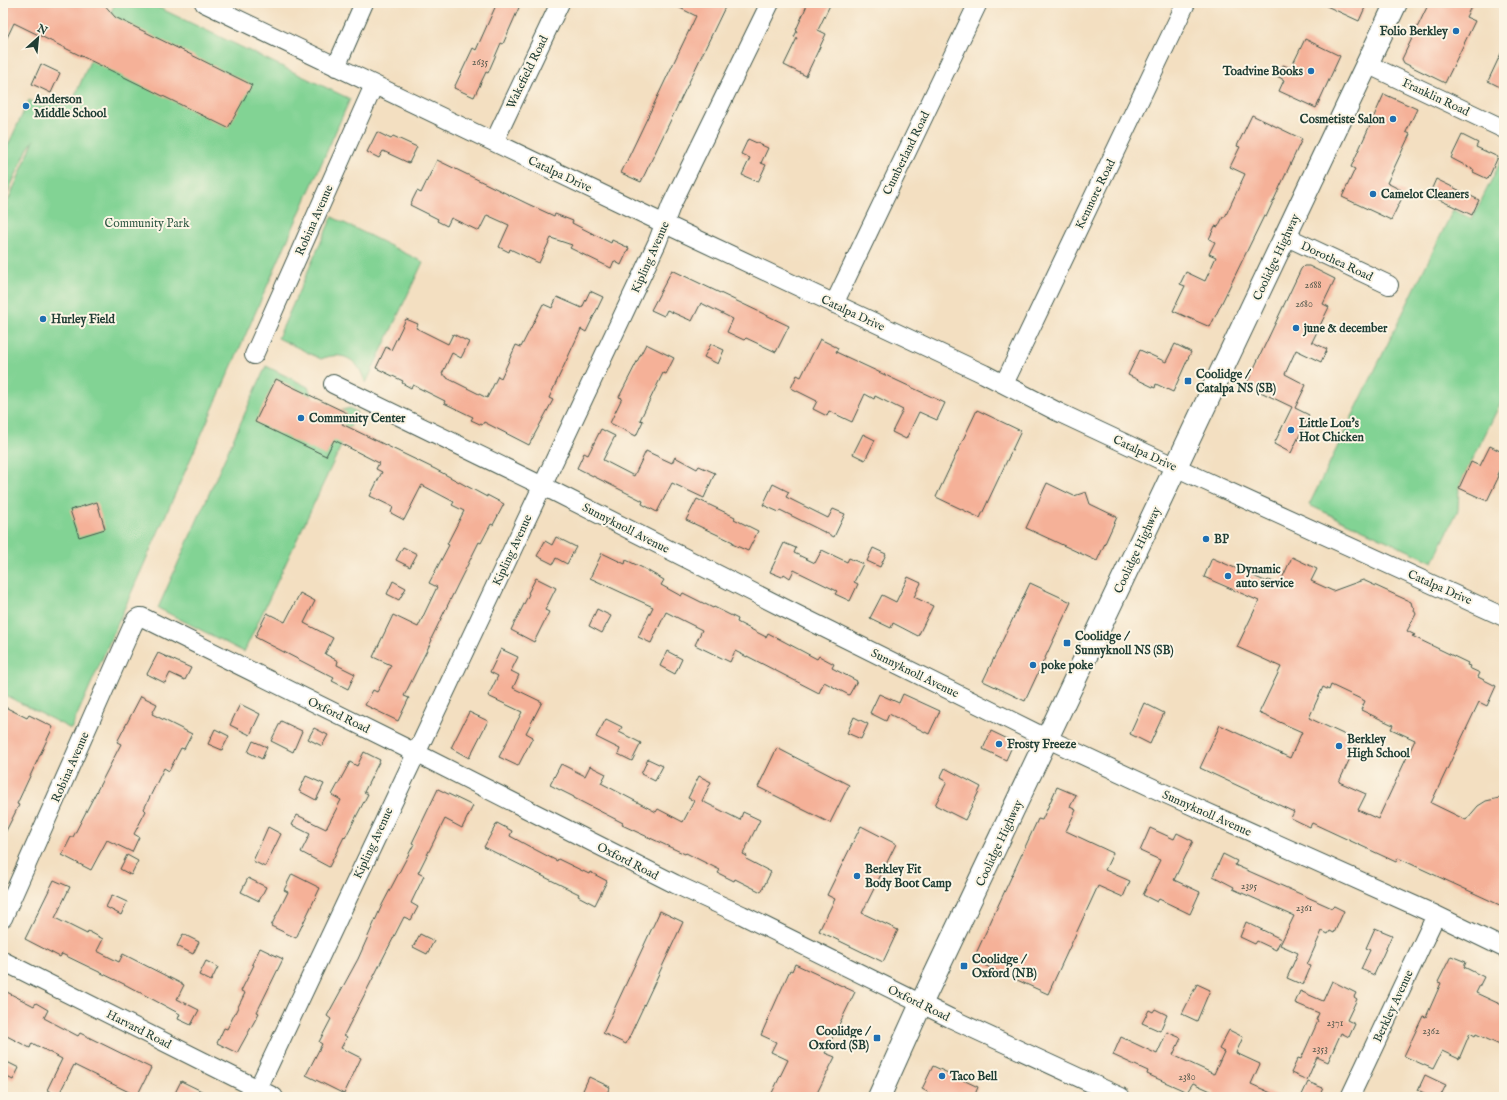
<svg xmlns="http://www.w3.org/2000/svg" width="1507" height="1100" viewBox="0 0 1507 1100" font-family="'IM FELL English',serif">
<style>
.green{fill:#82d394;stroke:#508864}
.building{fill:#f5b198;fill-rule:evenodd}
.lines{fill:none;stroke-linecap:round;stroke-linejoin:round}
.minor-casing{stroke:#3f5549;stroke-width:20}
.major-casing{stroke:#3f5549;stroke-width:24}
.minor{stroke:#fff;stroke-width:18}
.major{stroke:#fff;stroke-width:22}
.poi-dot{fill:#1f6fb2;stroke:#fcf5e5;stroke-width:1.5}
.labels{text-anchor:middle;stroke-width:4;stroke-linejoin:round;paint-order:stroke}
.number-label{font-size:10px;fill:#545a4d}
.poi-label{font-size:12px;font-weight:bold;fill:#1f3d34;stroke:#fcf5e5;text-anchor:start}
.street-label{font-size:12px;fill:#1f3d34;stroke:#fcf5e5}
.park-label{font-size:12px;fill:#335b47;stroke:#fcf5e5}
</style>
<rect width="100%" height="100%" fill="#fcf5e5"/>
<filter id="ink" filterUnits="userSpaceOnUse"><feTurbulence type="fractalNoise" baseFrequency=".025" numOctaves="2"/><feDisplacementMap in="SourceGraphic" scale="8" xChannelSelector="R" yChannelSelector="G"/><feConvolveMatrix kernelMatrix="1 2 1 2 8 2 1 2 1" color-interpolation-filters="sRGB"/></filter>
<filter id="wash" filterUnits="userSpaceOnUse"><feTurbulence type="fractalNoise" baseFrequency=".012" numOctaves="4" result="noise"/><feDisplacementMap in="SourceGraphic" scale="16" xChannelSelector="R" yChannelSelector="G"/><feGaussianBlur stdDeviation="0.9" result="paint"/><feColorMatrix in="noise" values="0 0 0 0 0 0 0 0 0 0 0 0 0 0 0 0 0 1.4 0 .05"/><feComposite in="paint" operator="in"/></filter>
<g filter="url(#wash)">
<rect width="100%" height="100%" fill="#f3dfc1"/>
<!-- green -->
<path class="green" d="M115,3H149L350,99L71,729L3,694V213L34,140L28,148L3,203V156L29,100L42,107L50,103L52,100L55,102L74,98Z
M1504,155V396L1459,487L1458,510L1433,562L1309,505L1453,210L1472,219Z
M332,217L423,262L366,383L365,382C359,360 343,350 321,359L278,338Z
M266,366L308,387L313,400L336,412L350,408L357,412L244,652L158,608Z"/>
<g id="blocks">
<!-- building -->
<path class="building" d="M3,3H103L115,17L252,85L228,128L14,23L3,46Z
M497,3H521L503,44L501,43L488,73L486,72L474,97L454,88L473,48L476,50Z
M670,3H727L641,182L621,173L696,16Z
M808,3H831L818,30L826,34L806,76L784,65L797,38L794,37L797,31L796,30Z
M1320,3H1367L1359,21Z
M1429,3H1473L1466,17L1475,21L1445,83L1404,63L1402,59Z
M1305,39L1340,56L1316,108L1279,91L1284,80L1277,76L1283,65L1291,68Z
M1504,47V89L1488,81Z
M41,64L60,73L51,93L32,84Z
M1384,94L1417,109L1406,132L1410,134L1387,183L1405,192L1391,220L1342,197L1355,169L1351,167Z
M1252,115L1302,139L1266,217L1264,216L1210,327L1173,311L1185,286L1180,284L1186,272L1205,281L1216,257L1209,254L1215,242L1209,239L1215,226L1218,227L1223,217H1225L1245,174L1230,167L1240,147L1237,146Z
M377,132L391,139L393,136L417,147L409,163L383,151L379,158L367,152Z
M1462,135L1478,143L1476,147L1498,157L1488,179L1473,172L1474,170L1451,158Z
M748,139L768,148L761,163L766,165L758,182L742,175L750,158L741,154Z
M437,160L528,204L554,216L555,214L573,221L572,223L611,243L612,240L629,248L621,265L614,261L611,268L570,248L572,245L551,238L539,263L510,249L509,252L499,247L509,225L487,215L479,231L451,218L447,226L437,221L438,219L410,205L417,191L421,193Z
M1436,179L1479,200L1472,215L1429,195Z
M1304,266H1309L1335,279L1323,304L1329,307L1312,342L1327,349L1321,362L1296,350L1285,374L1306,385L1295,408L1309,415L1291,453L1274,444L1292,407L1246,385L1301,269Z
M672,270L789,326L776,352L746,338L744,340L727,332L733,319L701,303L692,321L667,310L664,316L651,310Z
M590,291L603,297L586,332L581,329L549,398L553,400L529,445L484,422L482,425L471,420L473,417L444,403L445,401L413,385L411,388L402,383L403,381L376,368L386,347L391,350L406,319L418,324L416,328L448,344L453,334L469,342L461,358L452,353L442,374L447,377V378L487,398L498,376L501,378L516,345L521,347L543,304L552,308L557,297L582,308Z
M820,339L838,348L836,352L945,403L937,420L919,412L906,439L892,432L903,410L875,396L874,399L865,394L852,422L829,411L827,416L813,409L817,401L791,388L797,375L801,377Z
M646,344L674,358L666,374L663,373L640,420L643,421L636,436L610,423L622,398L619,397Z
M711,344L724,350L718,364L704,357Z
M1175,344L1191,352L1173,392L1156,384L1155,388L1128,375L1140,350L1166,362Z
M276,379L347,413L342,424L435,469L487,497V495L504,504L493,525L491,524L481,543L479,542L459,582L431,639L432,640L404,696L409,698L398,721L365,705L373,690L377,692L381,685L391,665L373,657L393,615L418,627L437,587L429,583L449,545L447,544L464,511L452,505L454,502L422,485L404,520L391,513L393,507L370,496L382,472L376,469L379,463L334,440L326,456L255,422Z
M977,410L1021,431L980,518L936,497Z
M601,429L615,436L603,460L634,476L646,451L672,463L675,457L697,469L699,466L715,473L704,498L672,483L657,512L642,504L643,501L577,468L584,453L588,455Z
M863,434L875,440L865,460L853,454Z
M1490,446L1504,453V460L1497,475L1499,476L1487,501L1459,488L1471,462L1480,466Z
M1047,483L1074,496L1086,492L1090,504L1117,517L1097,561L1026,528Z
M773,484L789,492L786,497L828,518L833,509L845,514L834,537L780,510L779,512L763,505Z
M697,499L735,517L734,519L758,531L748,551L732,544L733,542L686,520Z
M97,502L105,529L79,537L70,510Z
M556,537L576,547L567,564L556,558L553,564L537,556L545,541L552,545Z
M784,543L796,548L794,553L815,563L822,550L847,562L849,558L863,564L854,582L858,584L850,601L835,594L837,591L794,570L790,578L784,574L782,577L770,572Z
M403,547L417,554L410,567L396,560Z
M873,548L886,554L880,567L867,561Z
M602,553L625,564L626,560L643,568L664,580L661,585L681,596L683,593L713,608L714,607L738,619L737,622L766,637L768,633L817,659L819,656L834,664L832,668L857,681L849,695L824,682L819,693L747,656V657L735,651L730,662L695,645L702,630L666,612L651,643L638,637L653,607L590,578Z
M1292,557L1317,569L1311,581L1333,591L1363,580L1411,602L1412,606L1415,608L1414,610L1416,614L1407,631L1415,635L1412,636L1468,663L1467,665L1470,666L1469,668L1480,673L1478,677L1496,686L1487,706L1479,702L1431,803L1466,820L1478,806L1486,801L1504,797V907L1398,858L1396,862L1312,823L1310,827L1291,818L1294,812L1200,768L1220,725L1290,758L1302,732L1259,713L1281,667L1237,647L1259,601L1204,577L1212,558L1267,582L1268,580L1279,585ZM1331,685L1365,701L1361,710L1393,725L1391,729L1415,740L1378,819L1358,810L1366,794L1339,782L1358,741L1309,718L1323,687L1329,690Z
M908,577L921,583L914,597L933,606L918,636L893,623L891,628L870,618L882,595L896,602Z
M536,578L556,588L545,610L549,612L534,642L511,630L529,594L528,593Z
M393,581L406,588L399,600L387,594Z
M1030,583L1071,602L1025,701L983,681Z
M300,593L315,601L304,623L333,638L325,654L338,661L337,665L355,674L348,689L332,681L334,678L255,637L267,613L285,622Z
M597,609L611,616L602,633L589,626Z
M501,649L518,657L511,671L519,675L513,688L542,702L526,733L533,737L518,766L499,757L522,712L488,696L498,676L490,672Z
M667,651L682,659L675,674L660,666Z
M158,653L191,668L185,680L170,673L165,683L147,674Z
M879,694L899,703L903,694L940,711L929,734L889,714L886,721L870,713Z
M141,696L157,704L152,714L192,734L184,749L181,748L169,771L164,768L144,809L146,811L134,834L139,837L132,852L107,840L91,870L62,855L71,837H73L121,744L117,742Z
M1144,703L1164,713L1150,744L1130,734Z
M240,704L260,714L250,735L230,725Z
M3,706L27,718L29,715L53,727L17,804L19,805L3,837Z
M469,712L488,721L469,758L451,748Z
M854,717L868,724L861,739L847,733Z
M606,719L622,727L619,732L641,743L632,761L618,754L620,749L596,737Z
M281,721L302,731L293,752L271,741Z
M314,728L328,735L322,746L308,739Z
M215,729L229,736L222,750L208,744Z
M991,731L1014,742L1006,760L983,749Z
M253,741L267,747L262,759L248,752Z
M777,748L849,785L830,823L758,787Z
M364,752L380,760L364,792L368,794L345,838L344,837L329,867L301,852L310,834L292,825L297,815L326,829L341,800L332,795L350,762L357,766Z
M648,759L663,766L655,781L641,774Z
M561,764L585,776L590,766L606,774L601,783L656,812L658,809L683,822L694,801L688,798L699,776L711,782L702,801L740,820L743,812L760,820L743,854L747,856L746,859L771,872L761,892L735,879L734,881L718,873L720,870L686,853L685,854L637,832L622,825L623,823L574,798V797L550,785Z
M945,768L981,787L965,820L935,805L947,782L940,778Z
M306,776L324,784L316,800L299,791Z
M1057,787L1076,795L1070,807L1076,810L1066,831L1113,853L1105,870L1130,881L1123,897L1098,886L1048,994L973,960L1038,819L1042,820Z
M438,789L473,806L462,828L445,819L418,873L424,876L411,903L418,907L411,920L404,917L344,1035L347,1037L341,1048L361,1058L344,1094L306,1075L322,1044L319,1042L331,1019L327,1016L358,959L382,905L414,844L412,843Z
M497,823L512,831L510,836L536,850L557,861L558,859L589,874L590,872L607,881L595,905L578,896L579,894L484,847Z
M861,826L896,844L862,913L898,930L883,962L819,931L835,899L827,895Z
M268,827L281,834L265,867L253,861Z
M1150,828L1174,839L1177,833L1193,841L1174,880L1200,892L1190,914L1159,899L1157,902L1143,895L1160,860L1140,851Z
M1223,854L1237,861L1235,865L1332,908L1334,906L1344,911L1334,933L1330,931L1328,934L1322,931L1307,965L1311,966L1303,985L1287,978L1298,953L1280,945L1294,916L1233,889L1234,887L1213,876Z
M127,855L138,861L131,875L120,869Z
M292,874L320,888L296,938L271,926L288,892L284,890Z
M248,878L266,887L259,901L241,892Z
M54,880L70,887L55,918L87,934L88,931L103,939L97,951L119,962L123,954L184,985L177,999L199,1010L191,1025L178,1019L180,1014L126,985L62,954L60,957L25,939Z
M112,895L127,902L121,915L106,907Z
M660,911L683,922L626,1044L603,1033Z
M1246,922L1281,939L1276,950L1257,941L1255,944L1240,937Z
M1375,928L1392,935L1374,975L1361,969L1370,950L1366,948Z
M183,934L199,942L193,954L177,946Z
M420,934L434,941L427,954L413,947Z
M260,948L283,959L257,1012L259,1013L237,1053L217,1043L224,1028L227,1029L245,993L241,991L254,965L252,964Z
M1451,956L1466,962L1464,967L1484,977L1476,993L1504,1006V1047L1476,1034L1475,1036L1470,1033L1459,1059L1442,1051L1433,1069L1404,1056L1423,1016L1426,1017L1441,983L1438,982Z
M206,961L218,967L211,981L199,975Z
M795,964L855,992L825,1053L835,1057L815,1097H770L788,1060L771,1052L776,1042L761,1035L790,970L792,971Z
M1332,981L1356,993L1354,997L1357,999L1347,1020L1355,1024L1349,1037L1341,1033L1328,1062L1317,1057L1307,1080L1291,1073L1298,1058L1301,1059L1318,1021L1316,1020L1319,1013L1295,1003L1300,991L1323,1001Z
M1197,984L1210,990L1197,1021L1182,1014Z
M3,990L34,1006L36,1003L48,1010L44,1018L78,1036L80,1033L151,1068L137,1096L74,1065L58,1096L47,1090L62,1059L32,1043L30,1048L3,1034Z
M1155,1009L1167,1015L1160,1031L1142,1023L1149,1010L1153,1012Z
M1229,1030L1243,1037L1236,1053L1260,1064L1251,1084L1280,1097H1213L1215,1093L1193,1083L1187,1092L1147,1074L1148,1071L1113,1055L1121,1037L1157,1054L1167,1032L1181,1038L1173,1055L1214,1074L1224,1052L1219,1049Z
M3,1060L19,1068L13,1080L3,1075Z
M933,1066L978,1087L974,1097H937L922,1089Z
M1425,1075L1446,1085L1440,1097H1432L1418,1090Z
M589,1077L610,1087L605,1097H580Z
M181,1081L214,1097H184L175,1093Z
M1308,1082L1323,1088L1319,1097H1301Z"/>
</g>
</g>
<g filter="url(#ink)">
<use href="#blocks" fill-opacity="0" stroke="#3f5549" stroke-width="1"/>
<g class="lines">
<!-- minor casing -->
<g class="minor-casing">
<path id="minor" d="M204,3L650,217L984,374L1058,412L1199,478L1504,617
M1367,64L1504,129
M336,67L364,3
M494,142L560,3
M1285,236L1389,285
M834,304L978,3
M254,355L374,85
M333,384L555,492L782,607L1048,739L1166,794L1436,915L1504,948
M1004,384L1186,3
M3,918L132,627L136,619L139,617H142L416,753L675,884L742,915L950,1018L1121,1097
M3,961L274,1097
M254,1097L657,243L671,206L770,3
M1350,1097L1436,915"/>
</g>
<!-- major casing -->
<g class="major-casing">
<path id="major" d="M879,1097L921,1004L1396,3"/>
</g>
<!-- minor -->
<use href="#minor" class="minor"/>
<!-- major -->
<use href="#major" class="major"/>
</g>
</g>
<!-- markers -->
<g class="poi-dot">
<circle cx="1456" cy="31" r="4"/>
<circle cx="1311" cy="71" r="4"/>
<circle cx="26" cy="106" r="4"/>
<circle cx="1393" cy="119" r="4"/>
<circle cx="1373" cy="194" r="4"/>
<circle cx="43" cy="319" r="4"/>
<circle cx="1296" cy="328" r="4"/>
<rect x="1184" y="377" width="8" height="8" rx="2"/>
<circle cx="301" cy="418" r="4"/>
<circle cx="1291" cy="430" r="4"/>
<circle cx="1206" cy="539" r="4"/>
<circle cx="1228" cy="576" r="4"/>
<rect x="1063" y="639" width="8" height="8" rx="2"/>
<circle cx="1033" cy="665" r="4"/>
<circle cx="999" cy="744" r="4"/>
<circle cx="1339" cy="746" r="4"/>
<circle cx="857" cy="876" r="4"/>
<rect x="960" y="962" width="8" height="8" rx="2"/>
<rect x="873" y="1034" width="8" height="8" rx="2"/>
<circle cx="942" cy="1076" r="4"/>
</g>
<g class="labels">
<!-- number labels -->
<g class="number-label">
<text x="480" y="65">2635</text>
<text x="1313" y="288">2688</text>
<text x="1304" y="307">2680</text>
<text x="1249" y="889">2395</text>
<text x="1304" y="911">2361</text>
<text x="1335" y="1026">2371</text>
<text x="1431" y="1034">2362</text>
<text x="1320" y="1052">2353</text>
<text x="1187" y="1080">2380</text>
</g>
<!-- poi labels -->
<g class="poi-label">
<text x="1448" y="35" text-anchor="end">Folio Berkley</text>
<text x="1303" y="75" text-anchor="end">Toadvine Books</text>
<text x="34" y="103">Anderson<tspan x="34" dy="14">Middle School</tspan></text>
<text x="1385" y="123" text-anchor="end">Cosmetiste Salon</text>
<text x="1381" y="198">Camelot Cleaners</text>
<text x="51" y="323">Hurley Field</text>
<text x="1304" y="332">june &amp; december</text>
<text x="1196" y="378">Coolidge /<tspan x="1196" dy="14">Catalpa NS (SB)</tspan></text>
<text x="309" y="422">Community Center</text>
<text x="1299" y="427">Little Lou's<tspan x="1299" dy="14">Hot Chicken</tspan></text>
<text x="1214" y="543">BP</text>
<text x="1236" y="573">Dynamic<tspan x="1236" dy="14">auto service</tspan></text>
<text x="1075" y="640">Coolidge /<tspan x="1075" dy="14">Sunnyknoll NS (SB)</tspan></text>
<text x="1041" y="669">poke poke</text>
<text x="1347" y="743">Berkley<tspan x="1347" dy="14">High School</tspan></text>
<text x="1007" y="748">Frosty Freeze</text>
<text x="865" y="873">Berkley Fit<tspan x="865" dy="14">Body Boot Camp</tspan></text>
<text x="972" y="963">Coolidge /<tspan x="972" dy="14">Oxford (NB)</tspan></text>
<text x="869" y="1035" text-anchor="end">Coolidge /<tspan x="869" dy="14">Oxford (SB)</tspan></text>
<text x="950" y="1080">Taco Bell</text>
</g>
<!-- street labels -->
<g class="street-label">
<text transform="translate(527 72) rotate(-64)" y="4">Wakefield Road</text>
<text transform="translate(1436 97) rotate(25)" y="4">Franklin Road</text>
<text transform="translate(906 153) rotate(-64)" y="4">Cumberland Road</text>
<text transform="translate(560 174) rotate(25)" y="4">Catalpa Drive</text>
<text transform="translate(1095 194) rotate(-64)" y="4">Kenmore Road</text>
<text transform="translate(314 220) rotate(-66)" y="4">Robina Avenue</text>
<text transform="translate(650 257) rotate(-66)" y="4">Kipling Avenue</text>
<text transform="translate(1276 257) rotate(-65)" y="4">Coolidge Highway</text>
<text transform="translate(1337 261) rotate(25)" y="4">Dorothea Road</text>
<text transform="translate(853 313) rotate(25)" y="4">Catalpa Drive</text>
<text transform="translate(1145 453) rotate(25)" y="4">Catalpa Drive</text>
<text transform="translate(626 528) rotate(27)" y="4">Sunnyknoll Avenue</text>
<text transform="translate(512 550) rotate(-65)" y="4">Kipling Avenue</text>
<text transform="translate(1137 550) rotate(-65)" y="4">Coolidge Highway</text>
<text transform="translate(1440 587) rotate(24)" y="4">Catalpa Drive</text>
<text transform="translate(915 673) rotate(26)" y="4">Sunnyknoll Avenue</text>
<text transform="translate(339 715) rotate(26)" y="4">Oxford Road</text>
<text transform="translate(70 767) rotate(-66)" y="4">Robina Avenue</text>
<text transform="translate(1207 813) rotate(24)" y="4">Sunnyknoll Avenue</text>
<text transform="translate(373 843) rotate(-65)" y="4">Kipling Avenue</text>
<text transform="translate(999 843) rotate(-65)" y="4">Coolidge Highway</text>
<text transform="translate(628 861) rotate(27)" y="4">Oxford Road</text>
<text transform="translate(919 1003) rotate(26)" y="4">Oxford Road</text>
<text transform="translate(1393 1006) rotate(-65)" y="4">Berkley Avenue</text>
<text transform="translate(139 1029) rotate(27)" y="4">Harvard Road</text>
</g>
<!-- park labels -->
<g class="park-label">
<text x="147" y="227">Community Park</text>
</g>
</g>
<!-- margin -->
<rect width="1507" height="1100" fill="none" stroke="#fcf5e5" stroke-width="16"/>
<!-- north arrow -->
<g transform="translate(38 38) rotate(27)" stroke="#fcf5e5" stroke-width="3" paint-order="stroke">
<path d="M0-3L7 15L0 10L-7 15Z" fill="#1f3d34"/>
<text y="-6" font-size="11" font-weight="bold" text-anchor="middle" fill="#1f3d34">N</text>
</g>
</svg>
